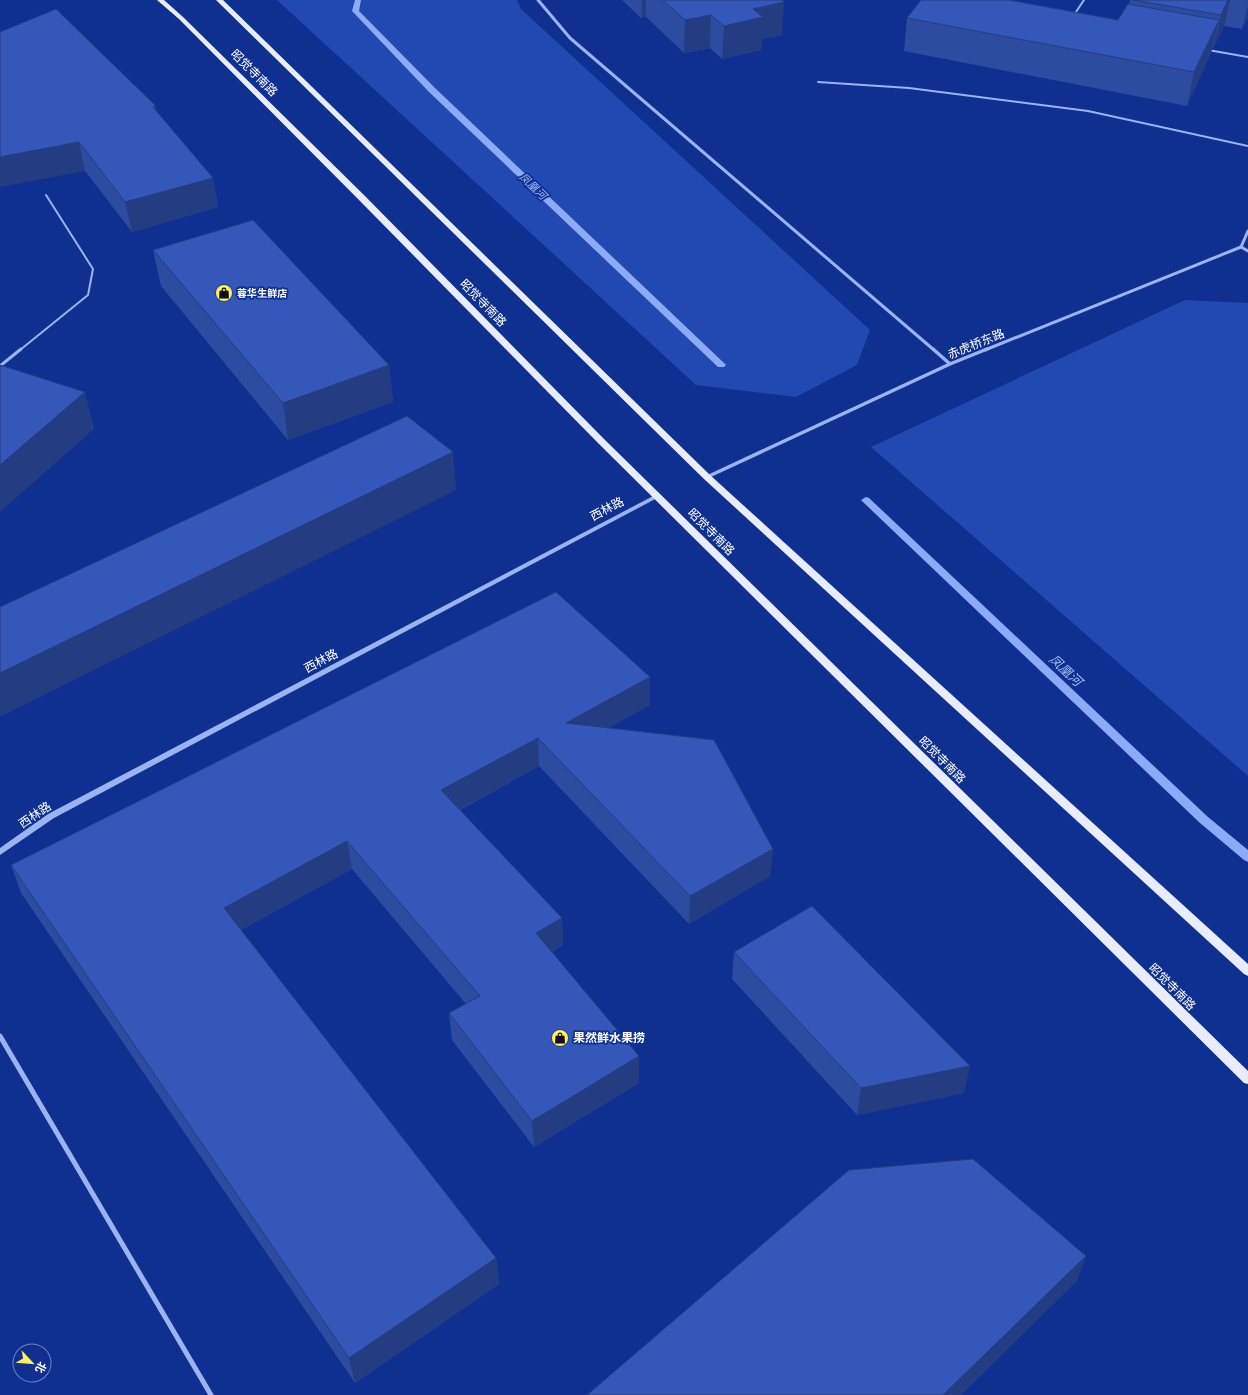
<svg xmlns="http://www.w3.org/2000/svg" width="1248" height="1395" viewBox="0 0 1248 1395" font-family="'DM Sans','Noto Sans SC',sans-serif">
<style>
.green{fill:#2248b1}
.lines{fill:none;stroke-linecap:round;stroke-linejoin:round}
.stream{fill:#8daaf7;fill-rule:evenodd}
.service-far1{stroke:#9bb3f3;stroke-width:2}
.service{stroke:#9bb3f3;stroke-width:3}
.minor-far2{stroke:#9bb3f3;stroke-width:3}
.minor-far1{stroke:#9bb3f3;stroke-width:3.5}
.minor{stroke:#9bb3f3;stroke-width:5}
.tertiary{fill:#9bb3f3;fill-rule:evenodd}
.primary{fill:#e7ecff;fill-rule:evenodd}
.wall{fill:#2d4b9f}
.shaded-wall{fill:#243d82}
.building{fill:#3457b9;stroke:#243d82}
.labels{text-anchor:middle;stroke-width:3.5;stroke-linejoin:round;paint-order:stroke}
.far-poi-label{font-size:10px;font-weight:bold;fill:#fff;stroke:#103091;text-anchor:start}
.far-water-label{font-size:11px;font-style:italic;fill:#a7befa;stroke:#103091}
.street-label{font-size:12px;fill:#fff;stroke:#103091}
.poi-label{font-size:12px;font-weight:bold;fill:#fff;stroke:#103091;text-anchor:start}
.water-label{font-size:13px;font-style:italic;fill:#a7befa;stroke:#103091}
</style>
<rect width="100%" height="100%" fill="#103091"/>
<!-- green -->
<path class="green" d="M277,0H517L521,9L870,330L857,365L796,397L696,385Z
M1185,300L1248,303V776L871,447Z"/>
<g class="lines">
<!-- stream -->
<path class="stream" d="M355,0H361L359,11L435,88L724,363L726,365L724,367H718L429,92L353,12L352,11Z
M866,497L869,498L1208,817L1248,850V862L1244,860L1200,823L863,502L861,500Z"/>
<!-- service-far1 -->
<path class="service-far1" d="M1074,15L1084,0
M1208,50L1248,57
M818,82L909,88L1088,111L1248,146
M20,350L88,295L93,269L46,195"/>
<!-- service -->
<path class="service" d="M0,366L21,349"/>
<!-- minor-far2 -->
<path class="minor-far2" d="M538,0L570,38L934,350
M1241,247L1248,251
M985,350L1241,247L1248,231"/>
<!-- minor-far1 -->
<path class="minor-far1" d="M933,349L950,364
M707,477L950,364L987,349"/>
<!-- minor -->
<path class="minor" d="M0,1036L211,1395"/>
<!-- tertiary -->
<path class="tertiary" d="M657,494L660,496L659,497L54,818L0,855V848L48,814Z"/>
<!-- primary -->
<path class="primary" d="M157,0H164L183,17L365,196L604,439L1248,1071V1084L1244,1083L598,443L359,200L179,19Z
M216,0H223L710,475L1248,964V976L1244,974L704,479Z"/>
</g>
<!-- wall -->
<path class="wall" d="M622,0H782V35L762,39L761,50L722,59L710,48L684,53L646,17L641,18Z
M1130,0H1248V17L1242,29L1224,26L1213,48H1212L1211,53L1187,106L904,51L907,18L1118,20L1129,4Z
M0,32L158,113L213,178L218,207L132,232L85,171Z
M153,250L389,365L393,402L288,440L161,286Z
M650,677V705L608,728L773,849L770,876L689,924L539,766L460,810L562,918L563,945L552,952L639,1083L534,1147L452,1040L449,1013L466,1004L352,869L241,930L496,1258L499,1284L355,1383L21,893L11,865Z
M734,952L964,1093L857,1115L732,979Z"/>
<!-- shaded-wall -->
<path class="shaded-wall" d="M642,0H646V17L641,18Z
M1228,0H1230L1224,26L1213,48L1221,15Z
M784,2L782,35L762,39L761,50L722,59L724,26L753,9Z
M1248,5V17L1242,29Z
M711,15L710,48L684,53L685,20Z
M1219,20L1211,53L1187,106L1194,72Z
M156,106L162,135L153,107Z
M79,142L85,171L0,187V157Z
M213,178L218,207L132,232L125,202Z
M389,365L393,402L288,440L283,403Z
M85,392L94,429L0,512V465Z
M453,452L456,490L0,717V673Z
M650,677V705L567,751L566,723Z
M538,738L539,766L444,818L441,790Z
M347,841L352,869L231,935L224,908Z
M773,849L770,876L689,924L690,896Z
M562,918L563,945L537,961L536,933Z
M639,1056V1083L534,1147L532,1121Z
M970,1066L964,1093L857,1115L861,1088Z
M1086,1256L1077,1281L961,1395H943Z
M496,1258L499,1284L355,1383L349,1358Z"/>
<!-- building -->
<path class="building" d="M663,0H782L784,2L753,9L763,17L724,26L711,15L685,20Z
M921,0H1009L1118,20L1128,4L1219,20L1194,72L907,18Z
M1133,0H1228L1221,15Z
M56,9L156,106L153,107L213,178L125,202L79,142L0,157V32Z
M253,220L389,365L283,403L153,250Z
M0,365L85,392L0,465Z
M407,416L453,452L0,673V607Z
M556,592L650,677L566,723L714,740L773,849L690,896L538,738L441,790L562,918L536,933L639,1056L532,1121L449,1013L480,996L347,841L224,908L496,1258L349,1358L11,865Z
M812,906L970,1066L861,1088L734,952Z
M973,1159L1086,1256L943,1395H587L849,1170Z"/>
<!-- icons -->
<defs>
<g id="shop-disc" transform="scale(0.9)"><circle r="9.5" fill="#ffee5d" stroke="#103091"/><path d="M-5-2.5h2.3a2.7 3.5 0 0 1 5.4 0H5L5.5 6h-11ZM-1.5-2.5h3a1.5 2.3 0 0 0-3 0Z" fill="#111"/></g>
</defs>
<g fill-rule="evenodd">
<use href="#shop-disc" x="224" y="293"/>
<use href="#shop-disc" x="560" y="1038"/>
</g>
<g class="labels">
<!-- far-poi labels -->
<g class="far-poi-label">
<text x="237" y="297">蓉华生鲜店</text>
</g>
<!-- far-water labels -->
<g class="far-water-label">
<text transform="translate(533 186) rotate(43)" y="4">凤凰河</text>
</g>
<!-- street labels -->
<g class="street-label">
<text transform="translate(254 73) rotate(45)" y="4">昭觉寺南路</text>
<text transform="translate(483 303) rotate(46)" y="4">昭觉寺南路</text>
<text transform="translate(976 344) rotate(-22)" y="4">赤虎桥东路</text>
<text transform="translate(607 509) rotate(-28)" y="4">西林路</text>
<text transform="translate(711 532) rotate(45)" y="4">昭觉寺南路</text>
<text transform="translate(321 661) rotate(-28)" y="4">西林路</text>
<text transform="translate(942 760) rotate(45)" y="4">昭觉寺南路</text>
<text transform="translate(35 815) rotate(-34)" y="4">西林路</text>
<text transform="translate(1172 987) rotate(45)" y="4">昭觉寺南路</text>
</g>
<!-- poi labels -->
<g class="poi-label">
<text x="573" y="1042">果然鲜水果捞</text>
</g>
<!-- water labels -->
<g class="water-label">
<text transform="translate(1066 670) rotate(43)" y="5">凤凰河</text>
</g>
</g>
<!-- north arrow -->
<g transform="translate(32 1363) rotate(116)"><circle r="19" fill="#103091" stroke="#7083bd"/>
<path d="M0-3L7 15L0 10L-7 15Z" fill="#ffee5d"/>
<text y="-6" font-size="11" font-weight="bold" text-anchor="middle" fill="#ffffff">北</text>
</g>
</svg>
